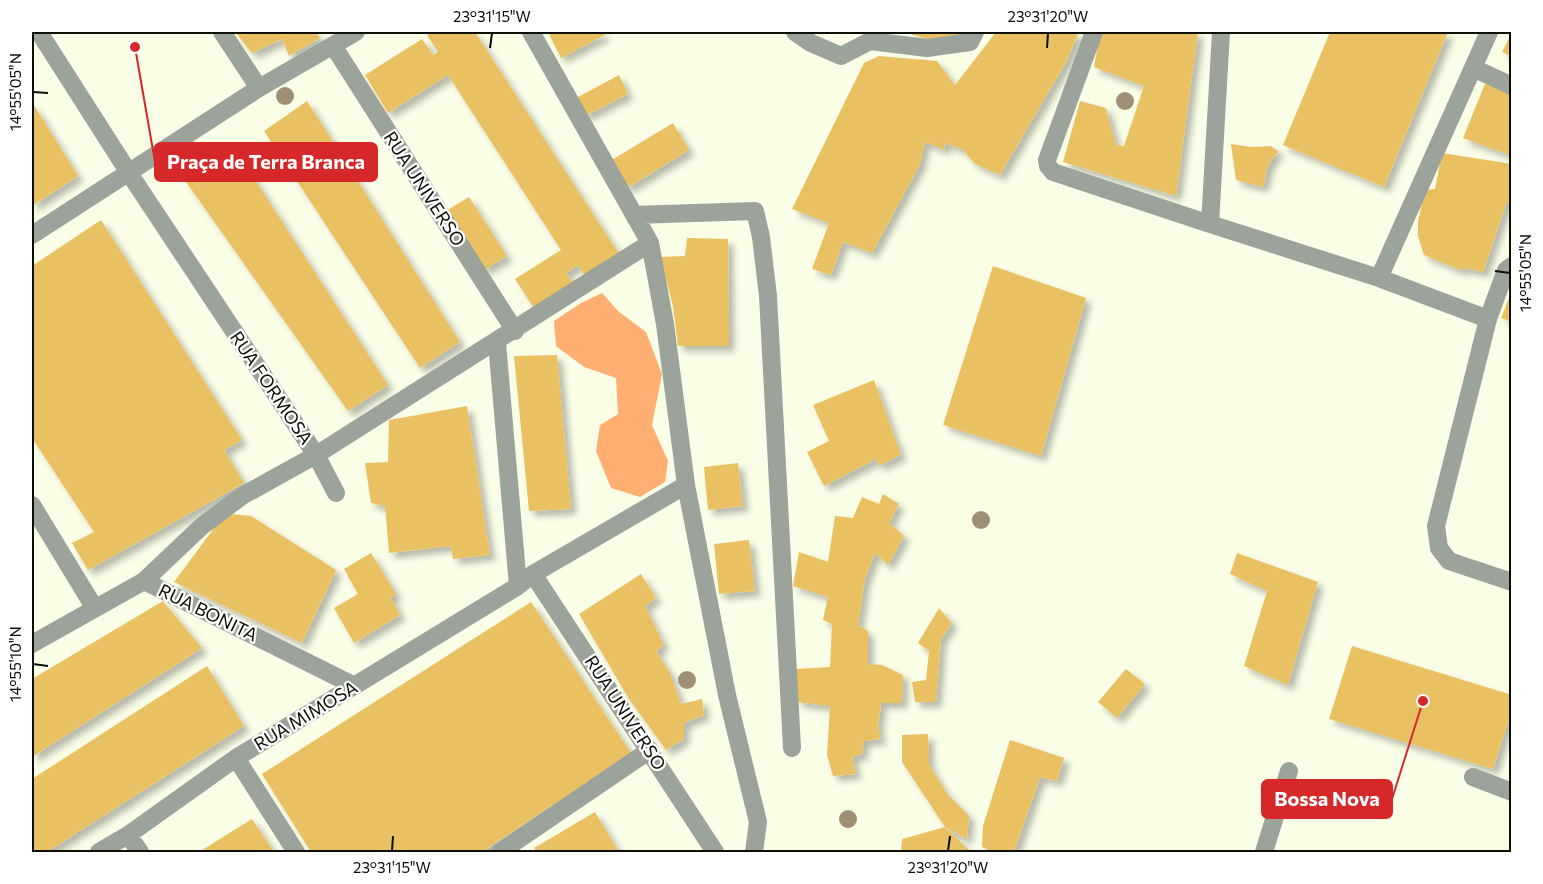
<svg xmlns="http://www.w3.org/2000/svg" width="1543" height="884" viewBox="0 0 1543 884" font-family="Commissioner,sans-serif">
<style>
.forest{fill:#feaf71}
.building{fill:#e9c163;filter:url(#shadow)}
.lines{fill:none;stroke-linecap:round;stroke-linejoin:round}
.minor{stroke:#9ca39b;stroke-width:18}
.tree{fill:#9f8f77}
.ticks{fill:none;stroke:#0d0f07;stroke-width:2}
.labels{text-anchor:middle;stroke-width:4.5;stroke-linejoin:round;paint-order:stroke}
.street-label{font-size:18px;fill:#0d0f07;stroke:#fff}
.leader{fill:none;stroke:#d62828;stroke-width:2}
.callout-dot{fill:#d62828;stroke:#fff;stroke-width:2}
.callout{fill:#d62828;stroke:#d62828;stroke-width:2}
.callout-label{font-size:20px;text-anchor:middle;font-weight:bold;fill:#fff}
.neatline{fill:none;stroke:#0d0f07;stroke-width:2}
.ticks-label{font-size:15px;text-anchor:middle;fill:#0d0f07}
</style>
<defs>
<filter id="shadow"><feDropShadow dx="5.5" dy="5.5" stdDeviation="3" flood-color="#0004"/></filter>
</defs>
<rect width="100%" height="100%" fill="#fafee7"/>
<!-- forest -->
<path class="forest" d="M602,293L618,311L646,332L662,374L652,425L668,461L665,482L640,497L611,488L596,451L600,425L618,414L616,378L584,367L556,346L554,321L581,303Z"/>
<!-- building -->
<path class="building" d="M235,32H316L320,38L289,56L282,39L252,53Z
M433,32H475L621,257L587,279L578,265L566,273L573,283L534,308L515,279L561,250L448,75L388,113L365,75L422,39L433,55L438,52L427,35Z
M548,32H603L605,35L561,58Z
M904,32H962L960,35L927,39Z
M996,32H1079L1066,62L1000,175L975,164L962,149L944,143L945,150L925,142L920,164L872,253L843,242L831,275L812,269L829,223L792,209L864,63L879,56L937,61L955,85Z
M1100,32H1198L1176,196L1063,162L1080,101L1106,108L1116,145L1124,146L1144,86L1094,67Z
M1330,32H1448L1384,187L1283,145Z
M1512,32V57L1502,52Z
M619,75L628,94L585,116L576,98Z
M1487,79L1512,91V156L1463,138Z
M307,101L460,342L420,368L264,131Z
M32,102L78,176L32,206Z
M673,123L689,150L627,188L610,161Z
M1231,144L1251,147L1271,146L1279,152L1273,157L1267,169L1263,187L1236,180Z
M235,149L388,385L348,411L184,179Z
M1442,153L1512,164V203L1506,204L1483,272L1465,268L1460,270L1424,255L1418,236V221L1425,190L1435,189Z
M469,197L507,256L484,270L446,211Z
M101,220L242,440L224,450L244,483L88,570L72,543L94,532L32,438V266Z
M687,238L728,239L729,346H678L673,306L660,257L685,256Z
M993,266L1086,298L1041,456L943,425Z
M1511,293L1512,294V322L1501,318Z
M557,355L571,509L529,511L514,356Z
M874,380L901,455L879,466L876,459L824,486L807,452L829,441L813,405Z
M467,406L490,555L453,559L451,546L389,553L385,506L371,503L365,463L388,462L389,420Z
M738,463L743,506L708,510L704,467Z
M883,494L899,504L889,523L904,536L888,565L875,553L865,579L858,625L868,631V664L882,665L903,675L902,703H881L878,727L881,739L864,741L862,754L852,757L856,774L833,776L827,755L830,706L797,702L796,669L830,667L832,624L823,620L828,597L793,586L799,552L828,562L835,516L853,518L862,497L879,504Z
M231,514L251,516L336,570L302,643L174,582L217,524Z
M749,540L755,591L719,594L714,544Z
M371,553L396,594L391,598L400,615L354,643L334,608L358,594L344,569Z
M1237,553L1318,582L1288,685L1244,666L1267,591L1230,574Z
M641,574L656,598L645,606L664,645L656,651L670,673L681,704L702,699L704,715L684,723V739L666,750L629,699L579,614Z
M163,601L202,648L32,757V679Z
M531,602L631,753L482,852H311L262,774Z
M939,608L952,623L941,639L936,702H915L912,682L926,680L929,651L918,643Z
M1352,646L1512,695V710L1493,769L1329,719Z
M207,666L244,726L47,852H32V779Z
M1126,669L1145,684L1117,718L1098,702Z
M928,734L929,764L947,794L969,816L967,839L945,827L902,762V735Z
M1010,740L1064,758L1057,781L1040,777L1014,852H993L982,847L983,826Z
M595,812L619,852H537L534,848Z
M252,819L274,852H199Z
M945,827L971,852H901L902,839Z"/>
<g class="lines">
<!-- minor -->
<path class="minor" d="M39,32L129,173L316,455L336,493
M222,32L259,88
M531,32L650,243L665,324L686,485L727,695L758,822L754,852
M795,32L811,43L841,56L870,41L927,48L970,42L975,32
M1094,32L1047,160L1048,166L1053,172L1210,224
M1221,32L1210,224L1379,278L1488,319L1436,526L1439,548L1449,561L1512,582
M334,47L515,331
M1473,68L1512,86
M634,215L755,211L761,237L768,296L792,748
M32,235L259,88L356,32
M1379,278L1489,32
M1488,319L1506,270L1512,266
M497,343L518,586
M32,505L94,607
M533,574L715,852
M144,581L202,526L242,496L316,455L650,243
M32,644L144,581L355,686
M236,758L296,852
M1473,777L1512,792
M128,835L140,852
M99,852L128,835L236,758L518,586L533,574L686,485
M500,852L650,750
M1264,852L1289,771"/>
</g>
<!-- trees -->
<g class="tree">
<circle cx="285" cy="96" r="9"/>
<circle cx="1125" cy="101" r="9"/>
<circle cx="981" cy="520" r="9"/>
<circle cx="687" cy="680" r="9"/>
<circle cx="848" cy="819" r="9"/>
</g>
<!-- ticks -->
<path class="ticks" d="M490,48L492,33M1047,48L1048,33M33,92L48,93M1495,271L1510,273M33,664L48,666M392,851L393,836M948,851L950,836"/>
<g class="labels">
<!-- street labels -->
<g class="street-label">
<text transform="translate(424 189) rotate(57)" y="6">RUA UNIVERSO</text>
<text transform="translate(271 388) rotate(56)" y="6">RUA FORMOSA</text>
<text transform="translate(208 613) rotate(26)" y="6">RUA BONITA</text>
<text transform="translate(625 713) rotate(57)" y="6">RUA UNIVERSO</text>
<text transform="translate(306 716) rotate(-31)" y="6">RUA MIMOSA</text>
</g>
</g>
<!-- callouts -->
<path class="leader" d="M135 47L155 162M1423 701L1392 799"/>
<g class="callout-dot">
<circle cx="135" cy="47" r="6"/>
<circle cx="1423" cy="701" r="6"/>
</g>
<g class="callout">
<rect x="155" y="143" width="222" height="38" rx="6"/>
<rect x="1262" y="780" width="130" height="38" rx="6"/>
</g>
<g class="callout-label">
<text x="266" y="169">Praça de Terra Branca</text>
<text x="1327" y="806">Bossa Nova</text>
</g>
<!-- border -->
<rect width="1543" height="884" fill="none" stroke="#ffffff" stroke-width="66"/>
<rect x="33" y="33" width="1477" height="818" class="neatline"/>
<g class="ticks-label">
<text x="492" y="22">23°31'15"W</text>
<text x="1048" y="22">23°31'20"W</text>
<text transform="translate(16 92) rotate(-90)" y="5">14°55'05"N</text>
<text transform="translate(1526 273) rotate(-90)" y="5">14°55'05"N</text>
<text transform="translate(16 664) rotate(-90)" y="5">14°55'10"N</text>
<text x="392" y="873">23°31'15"W</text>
<text x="948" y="873">23°31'20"W</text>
</g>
</svg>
